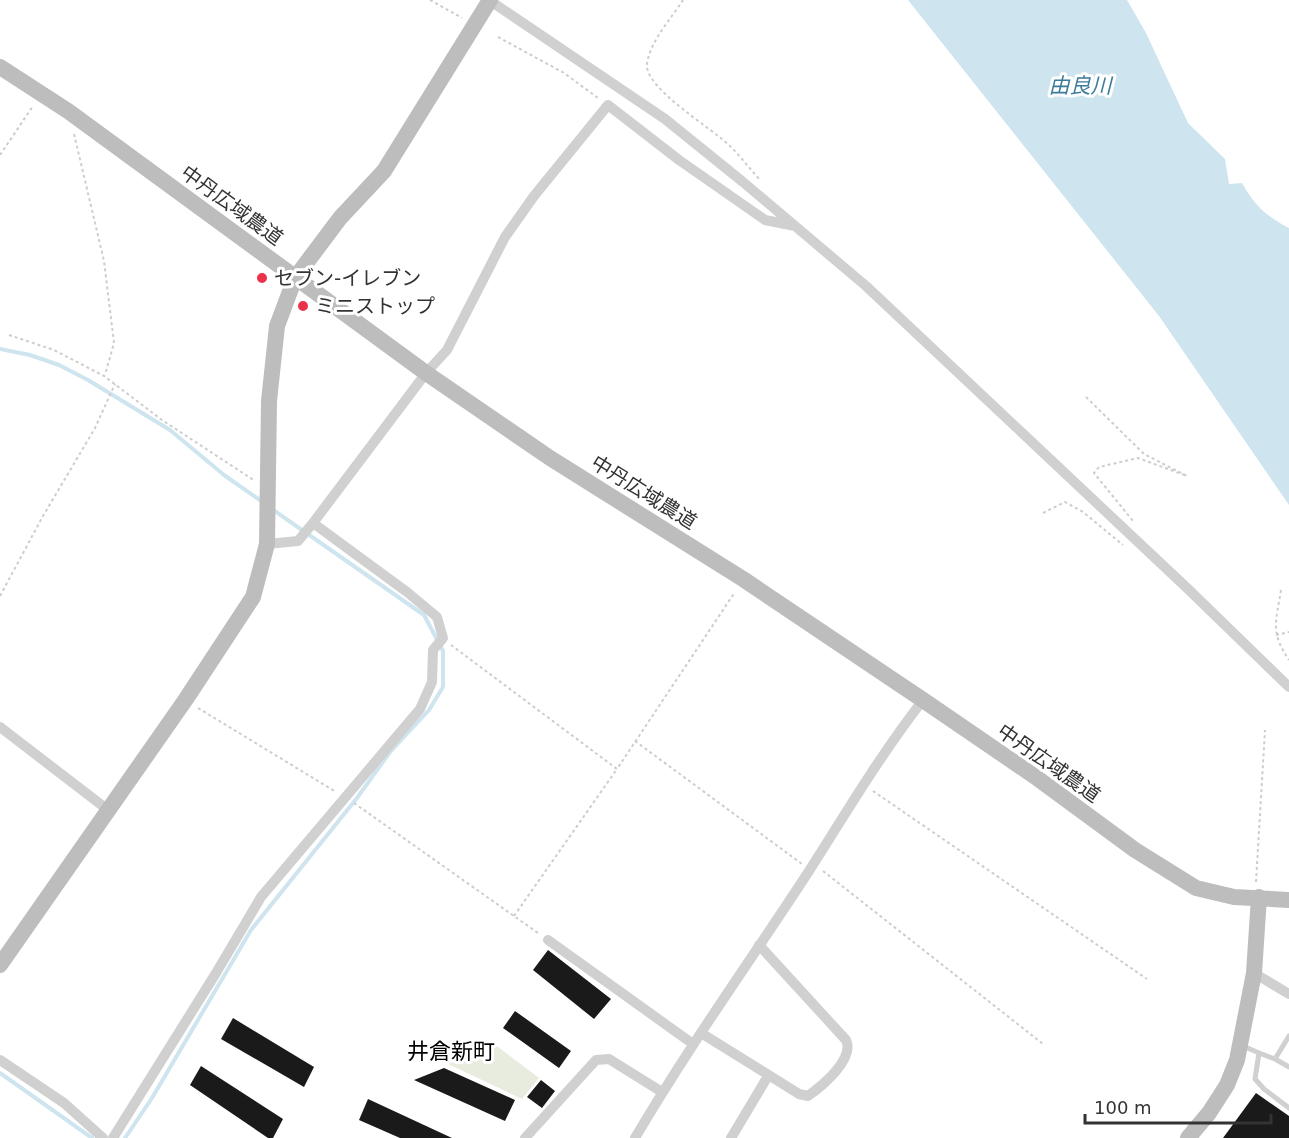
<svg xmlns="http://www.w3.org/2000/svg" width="1289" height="1138" viewBox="0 0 1289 1138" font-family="'DejaVu Sans','Noto Sans JP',sans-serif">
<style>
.green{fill:#e7ecde}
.water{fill:#cee4ef}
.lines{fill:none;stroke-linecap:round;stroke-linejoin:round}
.stream{stroke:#cee4ef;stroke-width:4}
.building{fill:#1a1a1a}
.path{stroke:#cdcdcd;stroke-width:2;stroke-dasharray:3 3;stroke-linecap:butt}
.lane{stroke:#d0d0d0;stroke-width:5}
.street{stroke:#d0d0d0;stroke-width:10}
.secondary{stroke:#bdbdbd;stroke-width:16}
.poi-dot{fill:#ec324b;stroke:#fff;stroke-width:2}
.labels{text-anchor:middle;stroke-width:6;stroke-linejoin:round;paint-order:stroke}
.street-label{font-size:20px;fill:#333;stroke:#fff}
.poi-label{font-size:20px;fill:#333;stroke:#fff;text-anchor:start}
.water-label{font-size:21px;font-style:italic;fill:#3c7b9a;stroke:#fff}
.quarter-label{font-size:22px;fill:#000;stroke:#fff}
</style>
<rect width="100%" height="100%" fill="#fff"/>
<!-- green -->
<path class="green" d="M493,1043L539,1078L522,1099L448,1064Z"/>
<!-- water -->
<path class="water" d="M908,0H1127L1146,33L1188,123L1225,159L1229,184L1242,183C1255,206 1265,215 1289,228V505L1159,316Z"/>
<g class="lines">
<!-- stream -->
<path class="stream" d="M0,349L30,355L59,365L88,380L170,430L224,475L264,503
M0,1073L92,1138
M125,1138L152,1098L251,930L357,798L390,752L429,710L443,687V651L424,615L272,509"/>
</g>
<!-- building -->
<path class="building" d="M548,950L611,999L594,1019L533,970Z
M515,1011L571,1051L559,1068L503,1028Z
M233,1018L314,1067L304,1087L221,1039Z
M201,1066L283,1119L273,1138H268L190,1085Z
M444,1068L515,1100L505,1121L414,1080Z
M541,1080L555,1091L542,1108L527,1097Z
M1256,1093L1289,1116V1138H1223Z
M368,1099L452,1138H400L359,1120Z"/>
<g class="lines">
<!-- path -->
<path class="path" d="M430,0L462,18
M683,0C671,19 650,41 647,64C644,88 713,129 730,146C741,157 750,169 761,181
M498,37L564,73L598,98
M74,134L104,261L114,343L105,375
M0,155L33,106
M9,335L54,350L104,376L162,420L255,481
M1086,397L1144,454L1187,476L1138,458L1099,467L1094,473L1133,521
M1043,513L1065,502L1083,512L1123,545
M1281,590C1276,622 1270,632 1289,660
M0,596L43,516L95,428L115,384
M1276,635L1289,632
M451,645L617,769L735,592
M198,708L336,792
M635,741L802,864
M873,791L1147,979
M354,803L538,933
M823,871L1043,1044
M1256,882L1265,730
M514,916L617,769"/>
<!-- lane -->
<path class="lane" d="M1243,1046L1259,1053L1255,1079L1264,1089L1289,1108
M1259,1053L1275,1059L1289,1067
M1275,1059L1289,1036"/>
<!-- street -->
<path class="street" d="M489,0L665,119L743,182L866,286L1187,588L1289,687
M267,544L298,541L313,523L426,373L447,350L505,237L534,196L608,105L679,160L765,220L795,226
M0,727L108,810
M548,940L693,1044
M1254,973L1289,994
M701,1033L799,1094L808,1096C822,1086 855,1059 846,1040L759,945
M0,1060L64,1103L103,1138
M113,1138L216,973L261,897L420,709L432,682L433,650L443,638L437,617L407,592L313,523
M525,1138L596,1060L609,1059L662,1092
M635,1138C689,1046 751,960 809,871C846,813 881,754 923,700
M731,1138L768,1076"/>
<!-- secondary -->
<path class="secondary" d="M0,67L68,111L426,373L550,458L743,579L923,700L1037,778L1135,850L1196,888L1234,897L1289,900
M0,965L186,699L253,597L267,544L269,401L277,326L295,278L340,218L384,171L490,0
M1188,1138L1209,1113L1227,1085L1237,1060L1254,973L1259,897"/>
</g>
<!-- markers -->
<g class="poi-dot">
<circle cx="262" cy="278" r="6"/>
<circle cx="303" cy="306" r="6"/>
</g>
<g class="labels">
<!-- street labels -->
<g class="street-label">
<text transform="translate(232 205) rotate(36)" y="7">中丹広域農道</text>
<text transform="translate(644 492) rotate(32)" y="7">中丹広域農道</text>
<text transform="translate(1049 763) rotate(35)" y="7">中丹広域農道</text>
</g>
<!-- poi labels -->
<g class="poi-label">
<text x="274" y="285">セブン-イレブン</text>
<text x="315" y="313">ミニストップ</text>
</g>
<!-- water labels -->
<g class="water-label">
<text x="1080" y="93">由良川</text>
</g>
<!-- quarter labels -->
<g class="quarter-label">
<text x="451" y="1059">井倉新町</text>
</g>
</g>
<!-- scale -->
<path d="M1085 1114v9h186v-9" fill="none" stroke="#333333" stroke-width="3"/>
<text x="1094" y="1114" font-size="18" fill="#333333" stroke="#ffffff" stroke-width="4.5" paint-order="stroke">100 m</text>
</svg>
